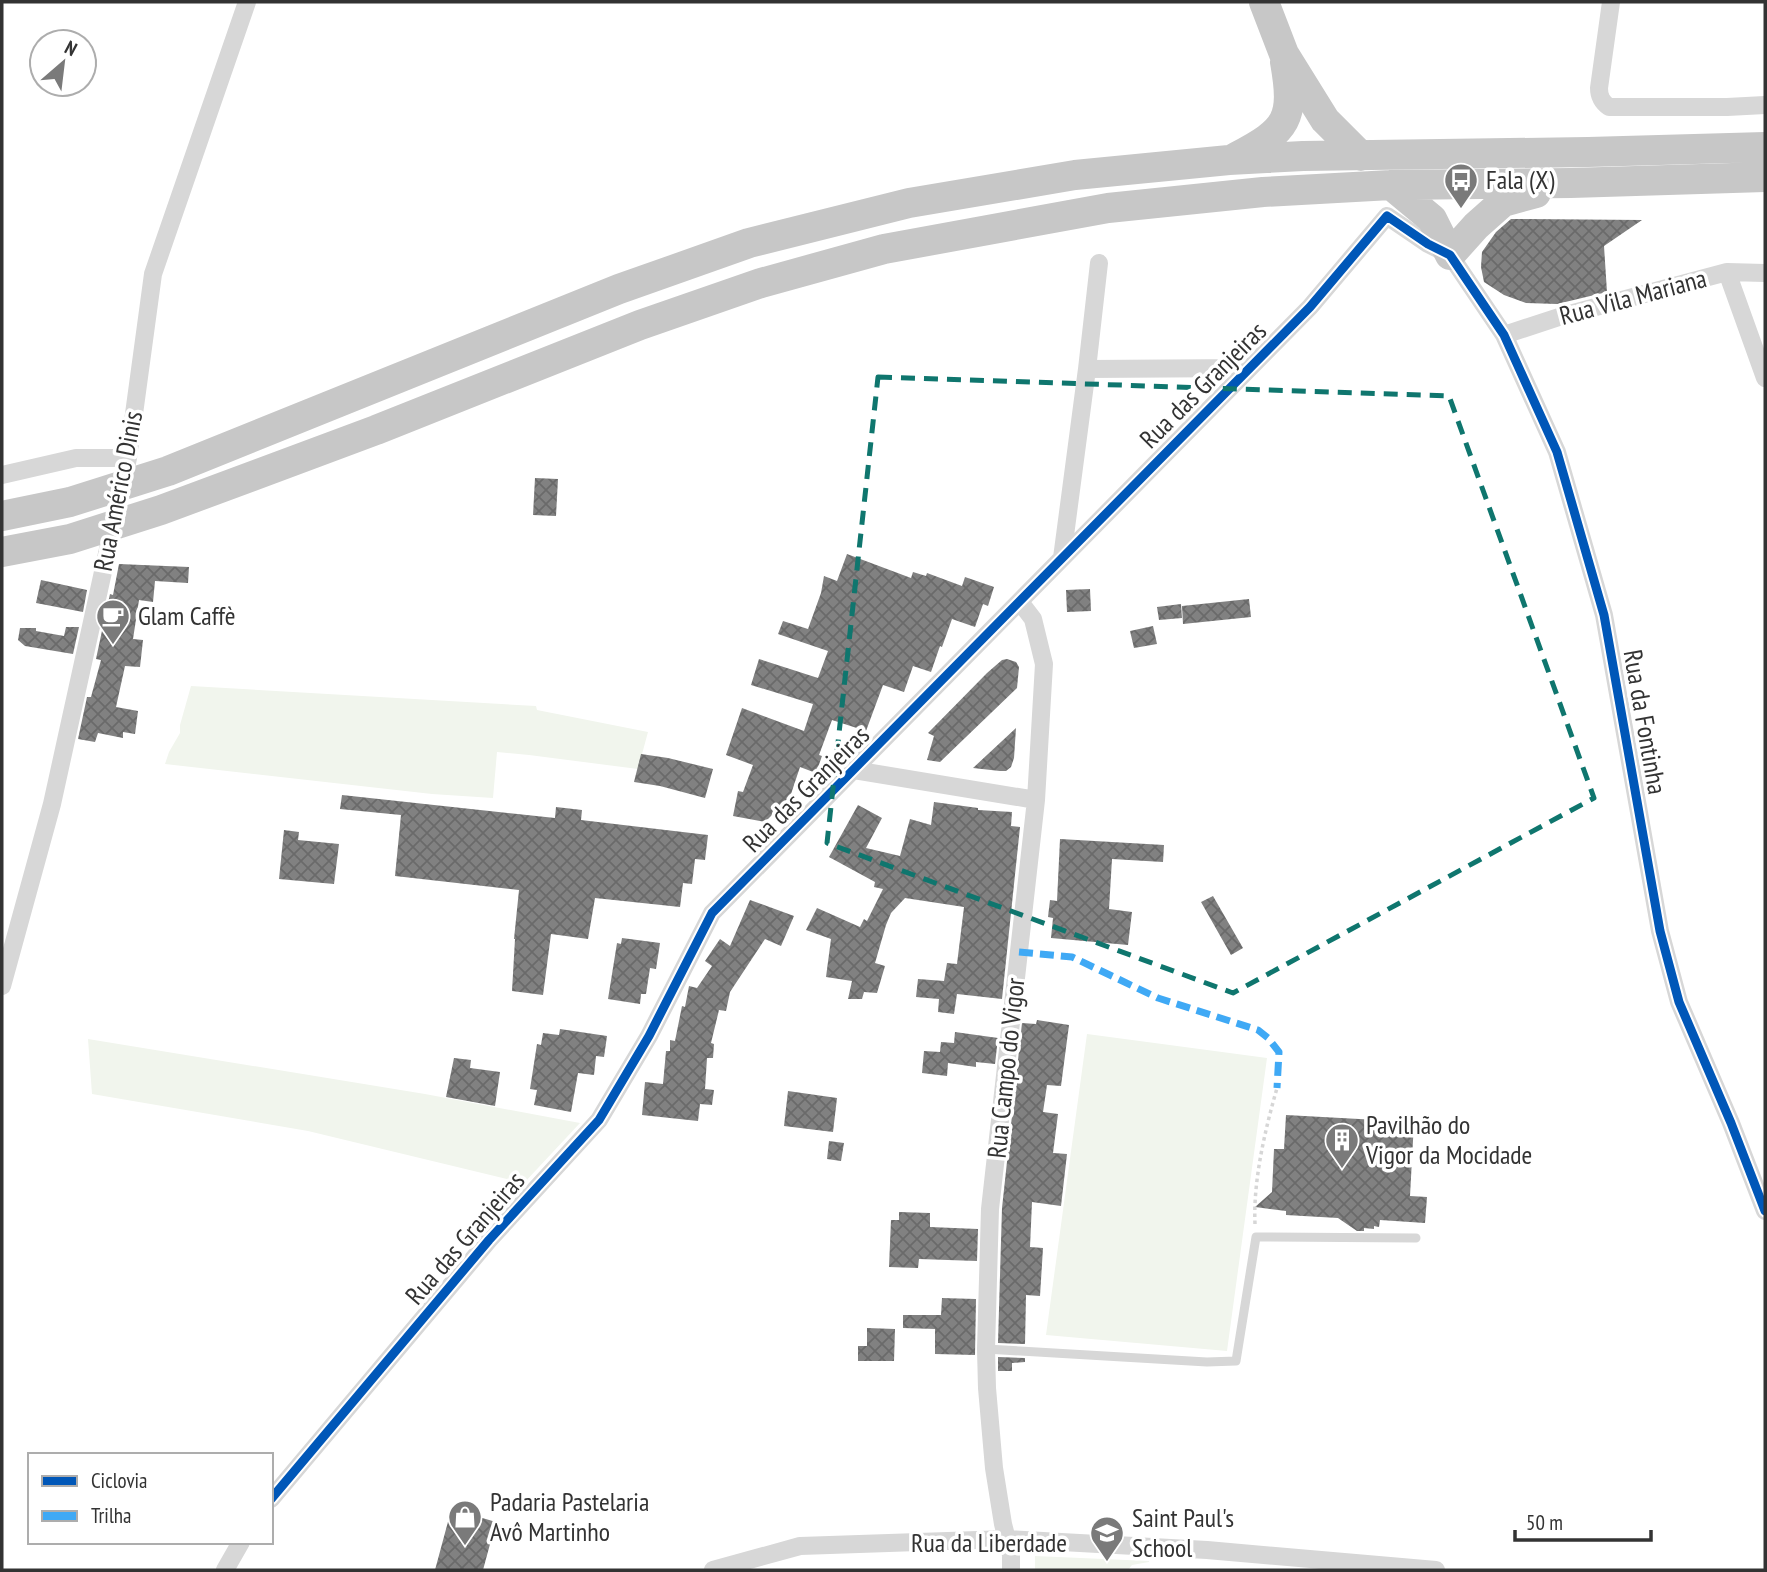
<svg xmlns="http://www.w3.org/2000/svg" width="1767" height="1572" viewBox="0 0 1767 1572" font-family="'PT Sans Narrow',sans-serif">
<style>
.grass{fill:#f1f5ed}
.building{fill:url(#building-cross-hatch)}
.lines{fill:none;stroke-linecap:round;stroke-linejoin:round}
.path{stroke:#d6d6d6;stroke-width:3.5;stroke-dasharray:3.5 3.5;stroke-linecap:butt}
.service{stroke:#d7d7d7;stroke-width:9}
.minor{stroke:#d7d7d7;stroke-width:18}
.trunk{stroke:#c7c7c7;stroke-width:30}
.quiet{stroke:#3fa9f5;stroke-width:7;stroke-dasharray:14 7;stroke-linecap:butt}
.cycleway-casing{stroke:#fff;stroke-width:13}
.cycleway{stroke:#0057b8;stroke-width:9}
.marked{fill:none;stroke:#0f766e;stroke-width:5;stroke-dasharray:14 9;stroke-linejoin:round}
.labels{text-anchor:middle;stroke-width:7;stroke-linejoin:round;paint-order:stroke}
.poi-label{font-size:26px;fill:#333;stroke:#fff;text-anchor:start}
.street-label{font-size:26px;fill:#333;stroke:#fff}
</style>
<defs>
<pattern id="building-cross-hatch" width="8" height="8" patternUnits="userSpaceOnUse" patternTransform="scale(1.75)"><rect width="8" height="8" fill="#818181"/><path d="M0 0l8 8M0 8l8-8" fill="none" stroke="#6a6a6a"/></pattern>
</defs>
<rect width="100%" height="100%" fill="#fff"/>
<!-- grass -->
<path class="grass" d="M191,686L536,706L537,710L648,732L638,769L529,755L497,752L493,798L432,794L165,764L169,752L180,733V725Z
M1087,1034L1267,1058L1227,1351L1046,1335Z
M88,1039L425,1094L580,1123L524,1183L308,1131L92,1094Z
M1035,1556L1149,1561V1562L1132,1565L1128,1570H1035Z"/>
<!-- building -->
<path class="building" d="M1511,219L1642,220L1604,246L1607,292L1557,304L1526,303L1504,295L1484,282L1481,267L1482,252L1496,232Z
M535,478L558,479L556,516L533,515Z
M847,554L911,578L913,572L926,576L927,573L962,586L965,577L994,587L988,606L983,604L975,627L952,619L942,647L940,646L931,672L913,666L904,692L883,685L866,731L832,720L819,755L822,756L816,773L800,767L790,797L765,822L733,816L738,791L743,792L753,765L726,755L742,708L804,731L813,704L751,685L759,659L818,678L828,651L778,634L783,621L808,629L821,593L824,576L837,581Z
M119,564L189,567L188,583L155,581L153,602L139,600L133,639L143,640L140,667L125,666L116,707L138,711L135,734L123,732V738L98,733L95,742L78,739L87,697H91L101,660L96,659L103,626H117L118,618L105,616L110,594L113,595Z
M41,580L87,590L83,612L36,603Z
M1090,589L1091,611L1067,612L1066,590Z
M1249,599L1251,617L1183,624L1182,606Z
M1181,604L1182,618L1159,620L1157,607Z
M1153,626L1157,644L1134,648L1130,631Z
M66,627H79L73,654L25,646L18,640L20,628H36V631L64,636Z
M1007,659L1016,662L1019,667L1017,688L940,762L927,760L934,736L928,733L987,673L1002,660Z
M1016,728L1014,758L1011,767L1006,771H1000L973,768Z
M641,754L668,758L713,769L705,798L660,786L634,782Z
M342,795L555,818L556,807L582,810L581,820L708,835L705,860L695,859L692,884L683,883L680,907L595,898L588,939L551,934L543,995L512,991L515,939H514L519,890L395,876L401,815L340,809Z
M934,802L978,808V810L1012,812L1011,826L1020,827L1002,999L957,994L954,1014L938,1012L939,999L916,997L918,979L944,981L947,963L957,964L964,907L905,898L891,913L886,925L875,963L885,966L877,993L864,992L862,999H848L852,981L826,977L831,939L806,930L817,908L860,927L864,919L867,921L883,889L874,887L875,882L829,857L858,805L882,818L866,848L900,856L910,819L931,825Z
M284,830L299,832L298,840L339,844L334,884L279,879Z
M1060,839L1164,845L1163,862L1112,859L1109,909L1132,912L1128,945L1051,938L1053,918L1048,917L1050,900L1057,901Z
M1213,896L1243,948L1231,955L1201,902Z
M750,900L794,916L781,946L765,939L730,992L726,1011L719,1010L711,1043L714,1044L713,1058H707L705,1089L714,1090L712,1105L700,1104L698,1121L642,1115L645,1082L663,1084L666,1051H670V1040L675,1041L682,1006L685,1007L689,986L697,988L712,966L705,961L720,939L730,946Z
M622,938L660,943L656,969L650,968L646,994H641L640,1004L608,999L617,943L621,944Z
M1037,1020L1069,1025L1061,1086L1047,1085L1043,1112L1058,1114L1053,1153L1067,1154L1061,1206L1032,1202L1030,1247L1043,1248L1040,1296L1026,1295L1025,1344L998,1343L1002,1208L1022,1023L1036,1024Z
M560,1029L607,1036L604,1057L596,1056L594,1075L578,1073L571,1112L534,1105L537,1090L530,1089L537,1044L541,1045L543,1033L559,1035Z
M955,1032L998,1038L995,1064L976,1062V1067L948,1063L947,1076L922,1073L924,1051L940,1052L941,1042L954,1043Z
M454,1058L471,1060L470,1068L500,1072L495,1106L446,1097Z
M788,1091L837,1098L833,1132L784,1126Z
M1286,1115L1414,1122L1410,1196L1427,1197L1425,1223L1380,1220L1379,1227L1374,1226V1229L1364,1228V1231H1357L1338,1218L1286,1215V1211L1255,1207L1272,1192L1274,1149H1284Z
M829,1141L844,1143L841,1161L827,1159Z
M899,1212L930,1213V1227L978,1229L977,1261L919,1259L918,1268L889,1267L891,1220H899Z
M942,1298L976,1299L975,1355L935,1354V1329L903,1328V1315H941Z
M867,1328L895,1329L894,1361H858V1346H867Z
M998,1357L1025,1358V1362L1012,1363V1371H998Z
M472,1515L496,1522L483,1570H435L449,1518L470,1524Z"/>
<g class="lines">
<!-- path -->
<path class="path" d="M1255,1224C1253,1181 1265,1130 1277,1088"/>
<!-- service -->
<path class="service" d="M986,1349L1207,1362L1236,1361L1256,1237L1416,1238"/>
<!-- minor -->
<path class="minor" d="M1611,2L1599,88C1599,97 1602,102 1609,107H1727L1765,105
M1727,272L1765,378
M1504,335L1562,316L1727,272L1765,273
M1087,369L1099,263
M2,475L76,458H128
M1062,558L1087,369L1249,368
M854,770L1036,800
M2,986L52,804L128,458L153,274L247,2
M271,1499L489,1240L599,1120L649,1036L712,913L1310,307L1387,216L1428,244L1450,255L1504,335L1557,452L1604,615L1660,931L1679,1002L1731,1123L1765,1211
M225,1570L241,1542
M713,1570L800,1546L1007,1539L1207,1550L1436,1570
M1011,1570V1555L1003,1524L994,1468L987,1388L986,1349L990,1209L1036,800L1044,664L1033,619L1020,602"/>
<!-- trunk -->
<path class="trunk" d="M1264,2L1284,54L1325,120L1361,156
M1236,157C1288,130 1295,119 1285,62
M1391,185L1432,219L1450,255L1476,226L1503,202L1536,193
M2,516L70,502L168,471L619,289L749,243L909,203L1075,175L1229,160L1303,156L1588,152L1765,147
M2,552L70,539L161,510L376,430L640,325L761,283L884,249L1108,208L1263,192L1391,185L1571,183L1765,177"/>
<!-- quiet -->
<path class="quiet" d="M1019,952L1072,957L1158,998L1258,1030L1268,1038L1279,1052L1277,1088"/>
<!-- cycleway casing -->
<g class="cycleway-casing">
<path id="cycleway" d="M271,1499L489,1240L599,1120L649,1036L712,913L1310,307L1387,216L1428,244L1450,255L1504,335L1557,452L1604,615L1660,931L1679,1002L1731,1123L1765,1211"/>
</g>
<!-- cycleway -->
<use href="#cycleway" class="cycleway"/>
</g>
<!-- marked area -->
<path class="marked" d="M878,377L1449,396L1594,798L1233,993L827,843Z"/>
<!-- icons -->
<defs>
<g id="bus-pin" transform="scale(1.75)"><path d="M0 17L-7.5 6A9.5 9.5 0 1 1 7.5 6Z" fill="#7a7a7a" stroke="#fff"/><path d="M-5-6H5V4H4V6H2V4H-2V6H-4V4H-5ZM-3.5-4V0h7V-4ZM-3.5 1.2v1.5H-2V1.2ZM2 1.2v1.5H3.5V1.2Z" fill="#fff"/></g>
<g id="cafe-pin" transform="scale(1.75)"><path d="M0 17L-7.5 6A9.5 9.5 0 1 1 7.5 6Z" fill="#7a7a7a" stroke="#fff"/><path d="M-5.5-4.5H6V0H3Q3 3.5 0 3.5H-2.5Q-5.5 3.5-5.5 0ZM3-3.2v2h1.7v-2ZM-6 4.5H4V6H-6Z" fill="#fff"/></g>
<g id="building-pin" transform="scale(1.75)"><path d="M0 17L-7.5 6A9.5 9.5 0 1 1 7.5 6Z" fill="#7a7a7a" stroke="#fff"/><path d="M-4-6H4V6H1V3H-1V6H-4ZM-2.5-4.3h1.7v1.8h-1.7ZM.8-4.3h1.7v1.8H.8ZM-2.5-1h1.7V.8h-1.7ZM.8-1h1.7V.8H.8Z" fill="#fff"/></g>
<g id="shop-pin" transform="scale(1.75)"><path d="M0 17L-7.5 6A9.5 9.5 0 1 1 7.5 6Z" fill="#7a7a7a" stroke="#fff"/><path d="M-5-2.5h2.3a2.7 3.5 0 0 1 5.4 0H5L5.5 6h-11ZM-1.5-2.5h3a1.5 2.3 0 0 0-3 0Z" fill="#fff"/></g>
<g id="school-pin" transform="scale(1.75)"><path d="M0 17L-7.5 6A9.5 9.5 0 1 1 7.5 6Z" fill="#7a7a7a" stroke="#fff"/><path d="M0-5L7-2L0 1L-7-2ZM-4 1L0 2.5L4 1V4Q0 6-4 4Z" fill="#fff"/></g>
</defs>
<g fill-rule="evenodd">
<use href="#bus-pin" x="1461" y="180"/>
<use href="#cafe-pin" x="113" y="616"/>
<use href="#building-pin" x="1342" y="1140"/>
<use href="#shop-pin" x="465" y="1517"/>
<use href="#school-pin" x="1107" y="1533"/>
</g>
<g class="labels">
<!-- poi labels -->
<g class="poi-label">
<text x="1486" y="189">Fala (X)</text>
<text x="138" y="625">Glam Caffè</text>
<text x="1366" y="1134">Pavilhão do<tspan x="1366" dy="30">Vigor da Mocidade</tspan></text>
<text x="490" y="1511">Padaria Pastelaria<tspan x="490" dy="30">Avô Martinho</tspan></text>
<text x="1132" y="1527">Saint Paul's<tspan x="1132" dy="30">School</tspan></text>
</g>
<!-- street labels -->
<g class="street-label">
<text transform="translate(1633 297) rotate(-15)" y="9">Rua Vila Mariana</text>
<text transform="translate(1203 385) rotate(-45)" y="9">Rua das Granjeiras</text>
<text transform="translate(118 491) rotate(-79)" y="9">Rua Américo Dinis</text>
<text transform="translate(1645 722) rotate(80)" y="9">Rua da Fontinha</text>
<text transform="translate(806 789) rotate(-45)" y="9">Rua das Granjeiras</text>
<text transform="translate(1006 1068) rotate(-84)" y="9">Rua Campo do Vigor</text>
<text transform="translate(465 1238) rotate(-49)" y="9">Rua das Granjeiras</text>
<text x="989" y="1552">Rua da Liberdade</text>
</g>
</g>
<!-- border -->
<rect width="1767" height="1572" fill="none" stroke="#333333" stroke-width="7"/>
<!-- legend -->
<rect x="28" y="1453" width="245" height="91" fill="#ffffff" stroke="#adadad" stroke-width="2"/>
<rect x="42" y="1476" width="35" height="10" fill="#0057b8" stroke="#adadad" stroke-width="2"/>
<text x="91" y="1488" font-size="21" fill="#333333">Ciclovia</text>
<rect x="42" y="1511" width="35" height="10" fill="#3fa9f5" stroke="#adadad" stroke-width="2"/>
<text x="91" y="1523" font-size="21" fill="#333333">Trilha</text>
<!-- north arrow -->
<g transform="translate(63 63) rotate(28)"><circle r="33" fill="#ffffff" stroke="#adadad" stroke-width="2"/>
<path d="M0-5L12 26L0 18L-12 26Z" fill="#7a7a7a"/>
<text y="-10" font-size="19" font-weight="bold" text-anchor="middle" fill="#333333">N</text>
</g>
<!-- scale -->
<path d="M1515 1530v10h136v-10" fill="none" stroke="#333333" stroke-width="3.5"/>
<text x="1526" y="1530" font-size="21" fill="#333333" stroke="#ffffff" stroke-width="5" paint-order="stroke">50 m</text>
</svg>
